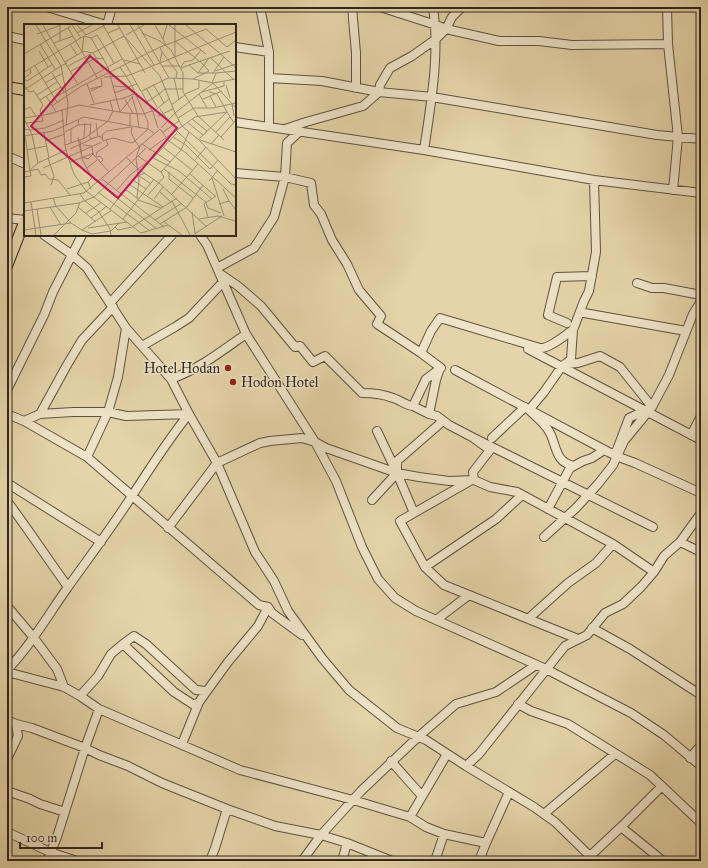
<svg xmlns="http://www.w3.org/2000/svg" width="708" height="868" viewBox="0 0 708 868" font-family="'IM FELL Great Primer',serif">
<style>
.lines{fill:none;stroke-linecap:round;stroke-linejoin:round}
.minor-casing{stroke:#5d5242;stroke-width:10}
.major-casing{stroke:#30261f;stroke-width:12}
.minor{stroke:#eee3c7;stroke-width:8}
.major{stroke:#e5d4a9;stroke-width:10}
.poi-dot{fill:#8f2418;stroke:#eee3c7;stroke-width:1.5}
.labels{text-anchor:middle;stroke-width:3;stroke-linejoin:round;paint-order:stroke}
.poi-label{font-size:14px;fill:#30261f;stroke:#eee3c7;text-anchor:end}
.inset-road{fill:none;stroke:#9d8e72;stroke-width:1}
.view{fill:#c2185b;fill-opacity:0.15;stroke:#c2185b;stroke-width:2}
.inset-edge{fill:none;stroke:#30261f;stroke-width:2}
</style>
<rect width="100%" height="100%" fill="#e5d4a9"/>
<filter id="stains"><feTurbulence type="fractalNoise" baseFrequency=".005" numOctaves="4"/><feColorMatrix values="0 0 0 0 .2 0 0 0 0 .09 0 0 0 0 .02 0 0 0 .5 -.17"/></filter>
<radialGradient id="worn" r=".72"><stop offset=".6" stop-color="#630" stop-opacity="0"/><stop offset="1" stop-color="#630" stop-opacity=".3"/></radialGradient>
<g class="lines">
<!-- minor casing -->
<g class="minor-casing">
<path id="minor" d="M47,7L106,25
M260,7L269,52V127
M352,7L356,53V88
M380,7L436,25L446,29L499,41H539L572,45L668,44
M667,7L668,44L678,137L673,190
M107,25L112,7
M7,36L25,40
M235,47L269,52
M269,78L322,81L379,92L380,85L390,68L412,56L436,39L446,29L452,17L462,7
M235,122L424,150L594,180L701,193
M285,129L306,122L363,106L379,92L432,97L657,135L701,139
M299,132L287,143L285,177L311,183L314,205L321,214L332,240L347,264L359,290L381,316L377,324L421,353L431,331L440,318L540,348C549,349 565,335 573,330
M424,150C431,103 440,54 433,7
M7,156L23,163
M7,218L25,220
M44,235L71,254L87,268L126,328L171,379L189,414L217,463L255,552L274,581L288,611L322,658L349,690L397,728L426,740L466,766L534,807L555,822L595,861
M200,235L207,245L246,334L315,442L336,481L362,547L378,579L395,598L416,611L546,669L631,713L664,735L701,766
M217,268L254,248L274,217L285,177L235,173
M222,275L238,286L261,306L295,347L300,346L313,362L325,356L362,393C373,393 383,394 393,398C400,400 407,406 413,406L426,379L441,368L421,353
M637,283L652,288H664L701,295
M110,303L172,235
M584,313L686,331
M567,323L548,315L557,277L592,276
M142,346L175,327L189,318L223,282
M528,349L701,440
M440,368L436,380L429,414L437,416L449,425L472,437L490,450L473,472L474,480
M455,370L616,456L635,463L701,493
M171,379C199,369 222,351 246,334
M7,390L44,315L53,292L82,235
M413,406L429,414
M7,414L24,421L87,457L259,605L268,607L272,613L302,635
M40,414L67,365L82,340L113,307
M24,421L40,414L73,412H108L126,416L189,414
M377,431L397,473L414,513
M691,435L701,416
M472,437L653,527
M492,438L525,407
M87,457L108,412L118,377L126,328
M570,468L574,466C555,462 557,447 550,433C545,423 536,417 529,410L544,392L560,369L571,359L573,330L584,301L589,291L596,252L594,180
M7,483L101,542
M372,500L397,473V461L443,421
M7,501C28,529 47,558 68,587
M548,509L570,468L583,461L592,458L604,450L615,455L629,418L652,407L669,375L693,314L701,301
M168,528L217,463L260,443L270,441L302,438L315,442L326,448L397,473L419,477L449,481L474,480L490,487L517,492L613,544L654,572L664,556L680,542L701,552
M544,537L576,508L598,484L613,465L624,441L652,407L620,367L600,356L578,363L565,364
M680,542L701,513
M425,567L496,519L522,495
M469,595L444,585L425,567L400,521L470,481
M7,606L34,638L57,669L64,687
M528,619L568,583L596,563L613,544
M436,620L469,595L578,639
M592,628L630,649L701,695
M123,644L134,636L146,644L196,690L206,691
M7,670C31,645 48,615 68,587C88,559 109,531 128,502C148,472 166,442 189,414
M7,672L64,687L80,696L99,709L240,770L353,800L410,817L426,827L444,834L486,843
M80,696L98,676L111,654L123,644L174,692L194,705L199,702
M518,704L531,711L568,724L650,775L701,823
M7,720L16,724L32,728L85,748L99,755L128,766L162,783L227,809L275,826L321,835L347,843L392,861
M182,744L199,702L228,662L258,626L268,607
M690,758L701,745
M7,759L18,736L16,724
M391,761L422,796
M466,766L479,754L565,646L587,635L605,613L623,604L641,587L654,572
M7,791L30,799L40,804L65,812
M544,814L615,754
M410,817L447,754
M619,829L662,786
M7,832L50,852L77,861
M588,860L590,856L621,827L663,861
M47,861L57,837L85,748L99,709
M210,861L215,848L227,809
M302,861L321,835L361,791L418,737L456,704L496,692L536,665
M342,861L347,843
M435,861L444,834
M479,861L486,843L509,792"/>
</g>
<!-- major casing -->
<g class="major-casing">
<path id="major" d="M7,87L25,90
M7,266L25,220"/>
</g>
<!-- minor -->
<use href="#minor" class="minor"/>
<!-- major -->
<use href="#major" class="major"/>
</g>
<!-- markers -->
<g class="poi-dot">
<circle cx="228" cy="368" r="4"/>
<circle cx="233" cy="382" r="4"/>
</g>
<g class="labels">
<!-- poi labels -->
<g class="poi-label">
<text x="220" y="373">Hotel Hodan</text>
<text x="241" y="387" text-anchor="start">Hodon Hotel</text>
</g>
</g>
<!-- overview -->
<g transform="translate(24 24)">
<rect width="212" height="212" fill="#e5d4a9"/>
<path class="inset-road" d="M19,1L53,59M36,1V17M48,1L57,14M53,1L62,11L81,1M79,1L129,88L134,104M94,1L100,12L136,52L151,89L189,59L212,84M106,1L130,41M114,1L136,39L212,8M131,1L139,15M145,1L182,30M151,1V32M162,1L200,33L188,50M44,4L74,55M53,9L68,1M84,9L96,4M118,9L136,17L147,26L159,49V68L174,92L200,116M13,10L37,1M102,11L120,1M60,12L67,14L73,11L90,39M151,17L175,37M89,18L100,12L121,49M30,19L49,12M16,20L31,45M46,20L53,31M142,21L182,5L203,23L212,16M15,27L24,43M138,28L153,48L152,54M69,29L89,18M0,30L47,2M186,33L210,56M200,33L212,44M100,36L116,40M41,38L58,28M136,38L138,28L136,23L142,21L139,15L143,1M165,41L206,27M11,42L33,78M44,42L67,30M138,42L145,54M96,43L107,60L124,98V105L111,117L107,108L108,103M157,43L160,38L169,36L177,26M157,44L165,41L174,49H192L188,59M47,47L72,34L79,45M191,47L212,40M0,48L60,12L58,27L69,29L72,34L80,35M28,49L40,68M174,49L185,34M192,49L212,47M80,53L103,52L136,39L138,42H155M0,54L7,49L6,45M150,54L155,76M0,55L3,57L29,40M169,55L185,47L176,37M21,59L39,49M63,60L70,79M0,61L5,68L10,67L19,81L16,86L19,97L2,99L0,95M202,61L206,74M89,62L104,63L113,60M122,64L133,83M66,65L78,62L77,54M0,66L37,42L12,1M67,67L78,62M118,67L144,54L169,55L189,59L212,55M178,68L200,62V58M90,69L105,64M161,70L175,64V57M175,70L183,84M13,71L33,58M22,72L32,88M186,72L192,83M108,73L113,89M30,74L84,43L67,14M100,74L109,89M179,75L198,67M16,76L37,63M123,78L135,70L129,60M140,79L135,70L141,65H159M208,80L210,92M66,81L100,74L113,69M147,81L161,71M28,82L56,63L136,23M136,85L144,96M0,86L6,83L12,92M38,86L41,121M96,88L84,43L98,35M96,88L109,72M129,88L145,75M113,89L115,104M134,92L149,85M0,94L25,90L55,81L101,89L119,90L128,87M154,94L170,84H189L212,79M168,95L183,107M163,98L179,111M2,99L6,106L21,104L40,96M72,99L74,113M54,101L67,100L66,110M42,102L44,79L37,42L43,39M106,102V89M137,104L151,89L158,102L175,116L212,155M0,105L6,106L8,111L14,139M47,105V119M152,106L207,160L212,161M41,108L54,101L55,95M139,108L155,97M192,108L206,93M20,109L25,134M65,111L67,115L76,112L78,115M0,112L29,107L60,93L124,105L130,109M1,112L6,146M54,113L57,129M149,113L162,121L186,145L194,136M197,113L212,96M60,114L61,99M175,115L203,88L210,99M56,116L58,135L68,154L64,158L67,165M82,116L79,117L78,111L83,107L107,103M176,116L212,128M21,117L41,110M78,118L44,133L50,150L62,167L117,209L144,201M118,120L146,138M187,120L195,111M59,121L68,122L69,130L85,148M139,123L168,146M122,124L112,134L115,157L113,172L114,176L137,184M46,125L70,114M3,126L22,122M125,126L171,93L203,88L193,70L185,68M114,132L137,148M58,133L64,135L69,130M72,133L73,128L84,121L82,116L89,114L108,119L111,117L115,122M73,133L76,132L79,136L76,139M102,133L114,145L135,159L183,203M24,134L30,152L27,161M129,134L155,147L188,175M171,136L182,123M46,138L70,129M19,144L44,133L42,126M63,144L73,136M140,145L183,179M0,148L14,145L17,151L21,150L25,155L34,156L46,171M145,148V155L169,174M165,149L191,172M115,152L126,159M0,153L7,152L6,146L14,139L42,126L41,121L61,114L84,97L89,87L86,77M188,154L200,192M78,155L140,203M109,156L122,165M185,157L194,146M105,160L139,183M79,163L133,205M43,165L64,158M101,165L113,174M199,165L205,177M93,166L107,150L129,134L153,109M74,168L126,207M136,168L147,178M56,170L61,177L75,188L86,205L87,211M148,170L174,140M124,171L140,153L137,148L157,126L165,108M29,174L32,182L47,199L58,206L88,186M130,175L139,163M148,177L166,211M7,178L12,211M0,179L60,169L136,105L145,117L162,129L212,174M182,179L184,184L197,189M195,180L205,177L212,186M26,183L37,201M54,183L72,198M13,185L17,211M86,185L111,153L121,149M0,187L55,179L70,173L112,134L116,122M168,188L171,209M62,189L78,178M184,193L180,180L192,172M67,194L83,182M99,195L130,155M175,195L194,192L211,197M131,196L158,179M139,197L158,211M136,200L163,183L179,161M91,203L94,206L108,203L153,174M64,204L103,198M0,206L47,199M58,206L68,210L87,207L95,199M30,211L52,189L56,178M169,211L198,192"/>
<path class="view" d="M66,32L153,104L94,174L7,102Z"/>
<rect width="212" height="212" class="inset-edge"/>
</g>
<!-- margin -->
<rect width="708" height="868" fill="none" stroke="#e5d4a9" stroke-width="24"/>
<rect x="8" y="8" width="692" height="852" fill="none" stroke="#30261f" stroke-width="2"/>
<rect x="12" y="12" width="684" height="844" fill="none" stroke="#30261f"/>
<!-- scale -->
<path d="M20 842v6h82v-6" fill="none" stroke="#30261f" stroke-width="2"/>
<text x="26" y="842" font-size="12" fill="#30261f" stroke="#eee3c7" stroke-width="3" paint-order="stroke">100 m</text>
<rect width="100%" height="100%" filter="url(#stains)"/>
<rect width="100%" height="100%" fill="url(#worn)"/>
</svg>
